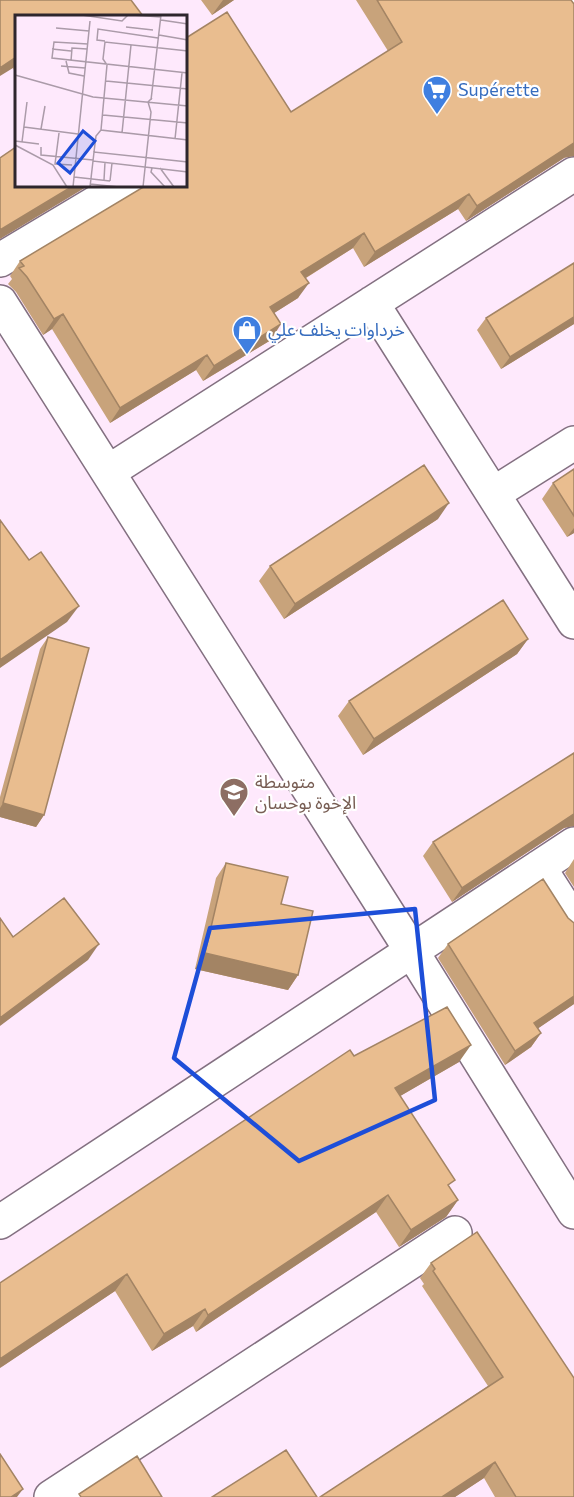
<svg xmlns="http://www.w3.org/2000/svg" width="574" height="1497" viewBox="0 0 574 1497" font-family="Commissioner,'Noto Sans Arabic',sans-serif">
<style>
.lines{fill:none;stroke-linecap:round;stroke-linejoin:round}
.street-casing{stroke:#837081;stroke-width:36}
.street{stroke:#fff;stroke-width:33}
.wall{fill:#c8a37b}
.shaded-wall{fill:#a38464}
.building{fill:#e9bd8f;stroke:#a38464;stroke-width:1.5}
.marked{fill:none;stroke:#1d4ed8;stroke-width:4.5;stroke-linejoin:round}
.labels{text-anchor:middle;stroke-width:4.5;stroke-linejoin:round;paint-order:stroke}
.shop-label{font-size:18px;fill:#366cbe;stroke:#fff;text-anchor:start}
.education-label{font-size:18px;fill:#785e54;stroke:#fff;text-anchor:start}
.inset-road{fill:none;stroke:#ab9ba9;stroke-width:1.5}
.view{fill:#1d4ed8;fill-opacity:0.15;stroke:#1d4ed8;stroke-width:3}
.inset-edge{fill:none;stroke:#2e262d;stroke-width:3}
</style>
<rect width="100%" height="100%" fill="#fee9fc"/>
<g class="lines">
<!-- street casing -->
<g class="street-casing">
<path id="street" d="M571,0L574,5
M0,260L124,186
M0,302L411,950L574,1212
M372,303L574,622
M108,472L574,174
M493,494L574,443
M539,867L574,922
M0,1222L574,844
M51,1497L455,1233"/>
</g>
<!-- street -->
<use href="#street" class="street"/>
</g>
<!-- wall -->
<path class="wall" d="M201,0H234L212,15Z
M356,0H571L564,158L466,221L458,209L364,267L353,248L306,278L298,298L274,313L271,340L203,381L196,370L110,423L52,329L43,335L16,292L8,284L12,279L10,276L20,261L142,188L143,186H186L291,112L388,51Z
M16,16V74L13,68Z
M574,263V324L501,369L477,330L486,318Z
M574,469V533L567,537L542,499L553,483Z
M438,519L284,619L259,581L270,566Z
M48,637L44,815L36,827L0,817V797L40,649Z
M528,639L517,654L363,755L338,716L349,701Z
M572,825L564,828L452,902L423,856L433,842Z
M574,859V887L565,873Z
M226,863L281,904L298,975L288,990L195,969L216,878Z
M568,918L574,1004L538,1028L541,1033L531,1047L505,1065L438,958L448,944Z
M354,1056L459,1062L400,1096L450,1188L458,1200L446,1217L399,1247L376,1212L196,1332L193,1326L152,1351L115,1291L0,1368Z
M477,1232L574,1497H495L484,1478L455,1497H320L488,1386L422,1286L424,1284L420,1278L431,1263Z"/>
<!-- shaded-wall -->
<path class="shaded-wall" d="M223,0H234L212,15Z
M16,57V63L13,68L0,76V68Z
M574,143V156L564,158L466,221L477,206Z
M73,186H88L0,239V230Z
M469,194L458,209L364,267L375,252Z
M364,233L353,248L291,287L301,272Z
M309,283L298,298L260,322L270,307Z
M63,314L52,329L43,335L54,319Z
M574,317V324L501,369L510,357Z
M281,324L271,340L203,381L214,366Z
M207,355L196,370L110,423L120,408Z
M449,503L438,519L284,619L295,604Z
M574,528V533L567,537Z
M79,606L67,622L0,668V660Z
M528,639L517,654L363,755L374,739Z
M3,803L44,815L36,827L0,817V808Z
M574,814V826L564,828L452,902L462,888Z
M99,944L88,960L0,1026V1018Z
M205,953L298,975L288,990L195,969Z
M574,996V1004L524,1038L534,1023Z
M541,1033L531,1047L505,1065L515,1051Z
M471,1045L459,1062L383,1106L395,1088Z
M388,1195L376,1212L196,1332L208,1315Z
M458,1200L446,1217L399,1247L411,1230Z
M127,1274L115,1291L0,1368V1359Z
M205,1309L193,1326L152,1351L164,1334Z
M495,1462L484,1478L455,1497H442Z
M23,1489L17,1497H11Z"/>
<!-- building -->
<path class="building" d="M0,0H131L143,16H16V57L0,68Z
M377,0H571L574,4V143L477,206L469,194L375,252L364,233L301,272L309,283L270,307L281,324L214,366L207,355L120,408L63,314L54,319L27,277L19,268L24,266L20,261L145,186H186V38L227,12L291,112L402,42Z
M16,147V186H73L0,230V158Z
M574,263V317L510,357L486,318Z
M424,465L449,503L295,604L270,566Z
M574,469V516L553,483Z
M0,520L29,560L41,552L79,606L0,660Z
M503,600L528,639L374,739L349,701Z
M48,637L89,648L44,815L3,803Z
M574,753V814L462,888L433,842Z
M226,863L288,877L281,904L313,911L298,975L205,953Z
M543,879L568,918L574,923V996L534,1023L541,1033L515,1051L448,944Z
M64,898L99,944L0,1018V918L13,937Z
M447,1007L471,1045L395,1088L455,1180L448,1185L458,1200L411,1230L388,1195L208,1315L205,1309L164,1334L127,1274L0,1359V1283L350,1050L354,1056Z
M477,1232L574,1378V1497H516L495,1462L442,1497H320L503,1377L433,1271L435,1269L431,1263Z
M286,1450L317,1497H212Z
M0,1454L23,1489L11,1497H0Z
M137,1456L162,1497H81L79,1494Z"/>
<!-- marked area -->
<path class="marked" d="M415,909L435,1100L299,1161L174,1058L210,928Z"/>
<!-- icons -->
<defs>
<g id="supermarket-pin" transform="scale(1.5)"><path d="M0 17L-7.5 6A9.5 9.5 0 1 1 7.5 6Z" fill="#3f7fe0" stroke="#fff"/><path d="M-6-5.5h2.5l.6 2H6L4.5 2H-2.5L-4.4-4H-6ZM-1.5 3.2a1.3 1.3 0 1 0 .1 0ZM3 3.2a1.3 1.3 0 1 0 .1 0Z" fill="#fff"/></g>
<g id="shop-pin" transform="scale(1.5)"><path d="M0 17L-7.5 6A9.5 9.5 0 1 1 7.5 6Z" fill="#3f7fe0" stroke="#fff"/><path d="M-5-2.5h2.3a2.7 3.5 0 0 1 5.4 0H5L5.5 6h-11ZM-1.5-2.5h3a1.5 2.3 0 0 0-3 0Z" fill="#fff"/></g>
<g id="school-pin" transform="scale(1.5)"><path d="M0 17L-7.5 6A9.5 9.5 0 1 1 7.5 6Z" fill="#8d6e63" stroke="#fff"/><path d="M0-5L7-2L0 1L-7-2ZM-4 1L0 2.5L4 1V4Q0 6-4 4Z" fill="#fff"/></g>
</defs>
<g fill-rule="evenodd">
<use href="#supermarket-pin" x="437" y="90"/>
<use href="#shop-pin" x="247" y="330"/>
<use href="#school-pin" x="234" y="792"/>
</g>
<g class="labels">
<!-- shop labels -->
<g class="shop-label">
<text x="458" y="96">Supérette</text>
<text x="268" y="336">خرداوات يخلف علي</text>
</g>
<!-- education labels -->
<g class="education-label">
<text x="255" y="788">متوسطة<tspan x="255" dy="21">الإخوة بوحسان</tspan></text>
</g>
</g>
<!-- overview -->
<g transform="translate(15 15)">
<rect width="172" height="172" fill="#fee9fc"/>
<path class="inset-road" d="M67,0L107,6L113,0M117,0L146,2M146,5L173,9M111,12L138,15M41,13L74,16M144,20L173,25M90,26L82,25L83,14L143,23M73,29L39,27L37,43L173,58M37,34L56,36M173,36L90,27L88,44L92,50L86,115L173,125M51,46L54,58L69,61M56,46L57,33L72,34M46,51L70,53M0,60L78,82L173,91M91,66L173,74M136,85L146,0M88,100L173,108M9,112L63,119M26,114L30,91M44,118L40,149L57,150M107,118L116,30M160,124L167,58M0,126L24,129M7,127L12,87M0,130L38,150L52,172M26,132V140L78,145M79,137L81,121L86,115M78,146L79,137L173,147M137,153L136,157L150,172M145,153L159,172M59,162L95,166M89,165L90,147M95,166L97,148M75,169L104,172M58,172L75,6M75,172L78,146L173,157M128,172L136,97L133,87L137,83"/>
<path class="view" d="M68,116L80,126L55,158L43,148Z"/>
<rect width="172" height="172" class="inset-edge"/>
</g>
</svg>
